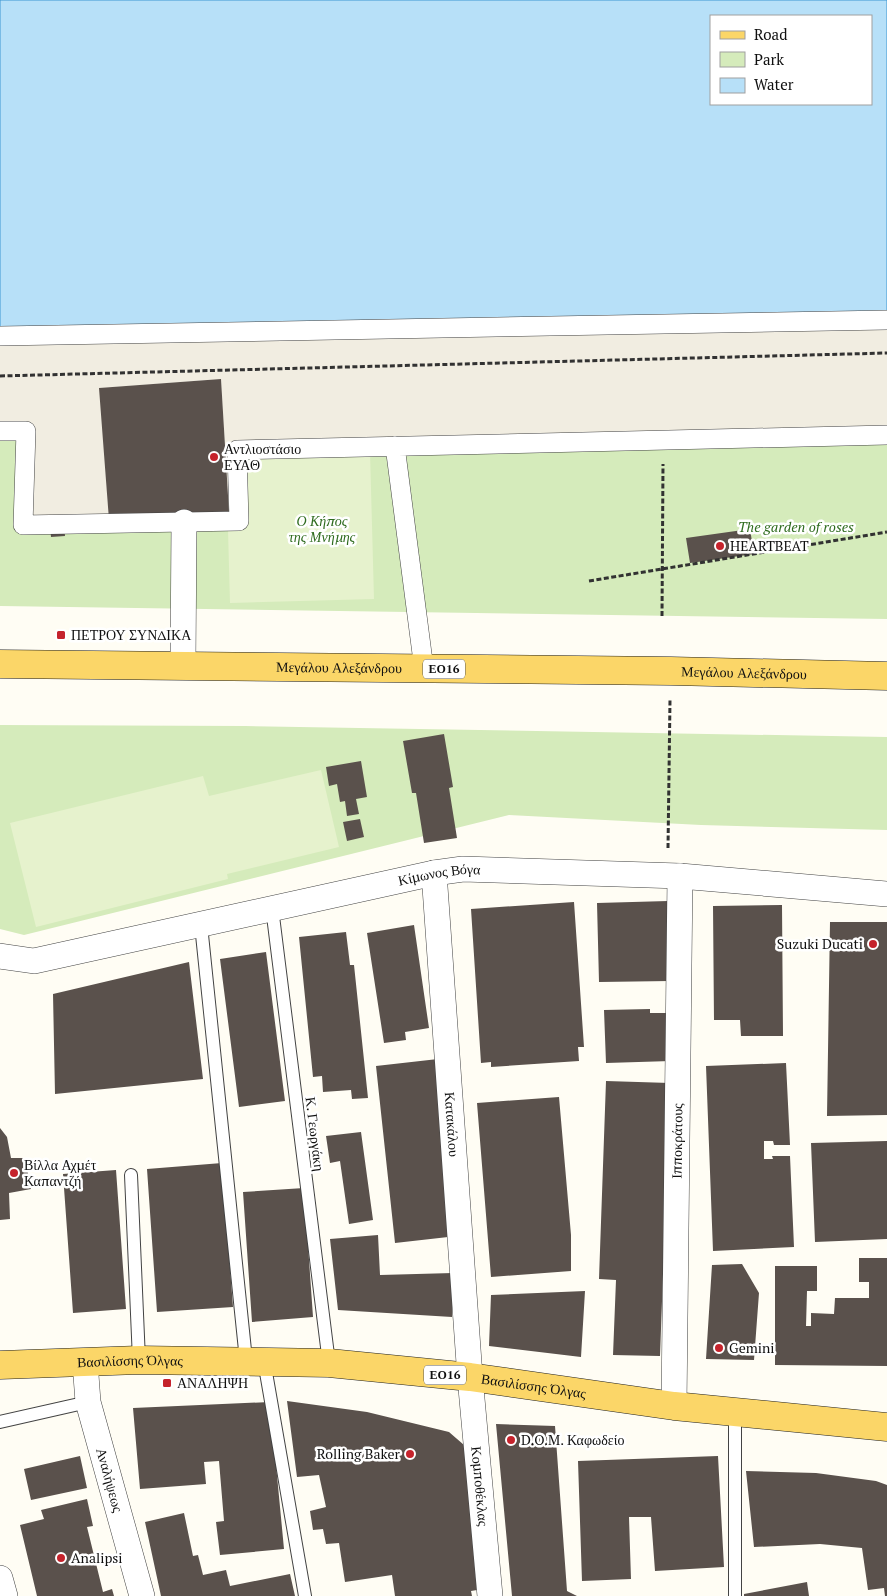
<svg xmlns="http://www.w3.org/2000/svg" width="887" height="1596" viewBox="0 0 887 1596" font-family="'PT Serif',serif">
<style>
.green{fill:#d5ebbb}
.pitch{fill:#e6f2cd}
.plaza{fill:#f1ede1;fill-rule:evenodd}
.water{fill:#b7e0f8;stroke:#3c96d1;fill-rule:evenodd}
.building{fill:#5a514c}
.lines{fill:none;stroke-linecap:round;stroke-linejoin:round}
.service-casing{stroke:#434343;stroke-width:14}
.pedestrian-casing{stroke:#434343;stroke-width:20}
.minor-casing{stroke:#434343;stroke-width:26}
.primary-casing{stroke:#212121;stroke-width:29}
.path{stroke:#323232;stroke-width:3;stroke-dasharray:5 2.5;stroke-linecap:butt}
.service{stroke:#fff;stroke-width:12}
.pedestrian{stroke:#fff;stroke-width:19}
.minor{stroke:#fff;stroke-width:25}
.primary{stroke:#fbd668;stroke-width:28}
.poi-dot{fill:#c5232c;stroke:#fff;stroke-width:2}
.labels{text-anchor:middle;stroke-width:5;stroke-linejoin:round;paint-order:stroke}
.shield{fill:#fff;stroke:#585858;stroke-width:1}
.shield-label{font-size:12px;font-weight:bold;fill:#101010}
.poi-label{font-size:14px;fill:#101010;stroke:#fff;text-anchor:start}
.park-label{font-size:14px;font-style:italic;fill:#2e6b1e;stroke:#fff}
.street-label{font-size:14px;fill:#101010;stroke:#fff}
</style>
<rect width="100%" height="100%" fill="#fffdf4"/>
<!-- green -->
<path class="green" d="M0,431H26L23,525L235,520L237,447L887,435V619L0,606Z
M0,725L245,726L887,737V830L701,825L509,815L24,935L0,929Z"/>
<!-- pitch -->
<path class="pitch" d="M238,451L370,452L374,599L230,603L228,530Z
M321,770L339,847L227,874L228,879L36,927L10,823L203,776L209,796Z"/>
<!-- plaza -->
<path class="plaza" d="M887,320V435L237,450L239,521L23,525L26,431H0V336ZM221,379L229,512L109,520L100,388Z"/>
<!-- water -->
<path class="water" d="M0,0H887V314L0,332ZM711,16H871V104H711Z"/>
<!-- building -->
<path class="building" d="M221,379L229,512L109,520L99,388Z
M64,525L65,536L51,537L50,527Z
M750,529L754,554L690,563L686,538Z
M444,734L453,787L449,788L457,838L424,843L416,793H412L403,741Z
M361,761L367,797L356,799L359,814L347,816L345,801L340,802L337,784L329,786L326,767Z
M360,819L364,837L347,841L343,822Z
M668,901L670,981L599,982L597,903Z
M574,902L584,1047H578L579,1061L491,1067V1062L481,1063L471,909Z
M782,905L783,1036H741L740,1020H714L713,906Z
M830,922H887V1115L827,1116Z
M414,925L429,1028L405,1032L406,1040L384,1043L367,933Z
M346,932L350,965H354L368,1098L352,1099L351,1090L323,1092L322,1076L313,1077L299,937Z
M266,952L285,1101L239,1107L220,959Z
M189,962L203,1079L55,1094L53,994Z
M650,1009V1013H670L671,1061L606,1063L604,1010Z
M438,1059L457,1236L395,1243L376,1066Z
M786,1063L790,1145H774L773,1141H764V1159H773L772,1156H790L794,1247L713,1251L706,1066Z
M606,1081L670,1083L660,1356L613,1355L616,1280L599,1279Z
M559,1097L571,1235V1271L491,1277L477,1103Z
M0,1128L7,1137L11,1158H25L31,1189L9,1193L10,1219L0,1220Z
M361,1132L373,1220L349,1224L340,1161L330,1163L326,1136Z
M887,1141V1239L815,1242L811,1143Z
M222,1163L233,1307L157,1312L147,1169Z
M116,1170L126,1309L73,1313L63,1174Z
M304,1188L313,1317L252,1322L243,1192Z
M378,1235L380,1275L453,1273L452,1317L338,1310L330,1239Z
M859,1258H887V1366L775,1365V1266H817V1291H807L806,1326H811V1313L834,1314L835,1298H869V1282H859Z
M742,1264L759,1293L754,1360L706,1359L712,1265Z
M585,1291L581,1357L489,1346L491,1295Z
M287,1401L367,1412L449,1432L464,1445L477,1590L471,1591L472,1596H395L392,1575L345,1582L339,1543L326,1544L323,1529L313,1530L310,1511L326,1507L319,1475L297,1477Z
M270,1402L284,1549L220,1555L216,1522L224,1521L219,1461L204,1462L206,1484L140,1489L133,1408Z
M496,1424L555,1426L567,1591L577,1596H512Z
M80,1456L87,1488L31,1500L24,1469Z
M718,1456L724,1567L655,1571L651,1517H629L631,1579L582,1581L578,1461Z
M746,1471L816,1473L876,1481L887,1485V1596H885L884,1588L868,1590L862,1548L820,1544L754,1547Z
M87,1499L93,1526L87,1527L103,1592L112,1589L114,1596H37L20,1525L44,1519L41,1510Z
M184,1513L193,1556L198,1555L203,1575L226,1570L230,1586L290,1574L295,1596H161L145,1522Z
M807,1582L809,1596H744V1594Z"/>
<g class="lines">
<!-- service casing -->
<g class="service-casing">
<path id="service" d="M272,908L329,1363
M201,925L246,1360
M131,1175L139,1360
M264,1361L305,1596
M735,1412V1596
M0,1422L88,1402"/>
</g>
<!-- pedestrian casing -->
<g class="pedestrian-casing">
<path id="pedestrian" d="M0,336L887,320
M0,431H26L23,525L239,521L237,450L887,435
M395,446L424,669"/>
</g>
<!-- minor casing -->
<g class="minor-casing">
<g id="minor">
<path d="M183,666L184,522"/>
<path id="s1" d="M434,873L470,1377L490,1596"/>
<path id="s2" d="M0,956L34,961L434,873L463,869L680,876L887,894"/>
<path id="s3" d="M85,1362L88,1402L142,1596"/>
<path id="s4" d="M674,1406L680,876"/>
<path d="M0,1578L5,1596"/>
</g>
</g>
<!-- primary casing -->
<g class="primary-casing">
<g id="primary">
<path id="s5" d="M0,664L671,671L887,676"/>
<path id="s6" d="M0,1365L139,1360L329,1363L470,1377L674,1406L887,1427"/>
</g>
</g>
<!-- path -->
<path class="path" d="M0,376L887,353
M589,581L887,532
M662,616L663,464
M668,848L670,700"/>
<!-- service -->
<use href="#service" class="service"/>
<!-- pedestrian -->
<use href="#pedestrian" class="pedestrian"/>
<!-- minor -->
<use href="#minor" class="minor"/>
<!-- primary -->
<use href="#primary" class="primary"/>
</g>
<!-- markers -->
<g class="poi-dot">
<circle cx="214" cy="457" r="5"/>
<circle cx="720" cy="546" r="5"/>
<rect x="56" y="630" width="10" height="10" rx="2.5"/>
<circle cx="873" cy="944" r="5"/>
<circle cx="14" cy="1173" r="5"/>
<circle cx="719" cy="1348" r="5"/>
<rect x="162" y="1378" width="10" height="10" rx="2.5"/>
<circle cx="511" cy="1440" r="5"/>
<circle cx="410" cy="1454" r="5"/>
<circle cx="61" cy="1558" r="5"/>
</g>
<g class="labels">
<!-- shield labels -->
<g class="shield">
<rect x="423" y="659.5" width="42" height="19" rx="4"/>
<rect x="424" y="1365.5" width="42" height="19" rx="4"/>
</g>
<g class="shield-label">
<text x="444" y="673">ΕΟ16</text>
<text x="445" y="1379">ΕΟ16</text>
</g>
<!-- poi labels -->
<g class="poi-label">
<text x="224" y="454">Αντλιοστάσιο<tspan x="224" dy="16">ΕΥΑΘ</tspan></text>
<text x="730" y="551">HEARTBEAT</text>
<text x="71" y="640">ΠΕΤΡΟΥ ΣΥΝΔΙΚΑ</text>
<text x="863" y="949" text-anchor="end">Suzuki Ducati</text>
<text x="24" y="1170">Βίλλα Αχμέτ<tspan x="24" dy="16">Καπαντζή</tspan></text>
<text x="729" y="1353">Gemini</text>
<text x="177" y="1388">ΑΝΑΛΗΨΗ</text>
<text x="521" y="1445">D.O.M. Καφωδείο</text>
<text x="400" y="1459" text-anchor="end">Rolling Baker</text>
<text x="71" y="1563">Analipsi</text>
</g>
<!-- park labels -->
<g class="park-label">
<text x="322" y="526">Ο Κήπος<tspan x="322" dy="16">της Μνήμης</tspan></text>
<text x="796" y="532">The garden of roses</text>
</g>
<!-- street labels -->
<g class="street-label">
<text dy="5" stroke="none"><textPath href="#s5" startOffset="339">Μεγάλου Αλεξάνδρου</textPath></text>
<text dy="5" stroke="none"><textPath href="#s5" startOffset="744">Μεγάλου Αλεξάνδρου</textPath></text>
<text dy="5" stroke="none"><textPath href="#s2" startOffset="449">Κίμωνος Βόγα</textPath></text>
<text dy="5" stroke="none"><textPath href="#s1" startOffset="252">Κατακάλου</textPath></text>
<text transform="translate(315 1134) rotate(83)" y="5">Κ. Γεωργάκη</text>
<text dy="5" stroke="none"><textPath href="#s4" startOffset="265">Ιπποκράτους</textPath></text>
<text dy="5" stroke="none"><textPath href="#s6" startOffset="130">Βασιλίσσης Όλγας</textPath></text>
<text dy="5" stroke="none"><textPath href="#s6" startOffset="535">Βασιλίσσης Όλγας</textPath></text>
<text dy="5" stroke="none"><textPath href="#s3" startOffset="121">Αναλήψεως</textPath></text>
<text dy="5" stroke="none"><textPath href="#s1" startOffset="615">Κομποθέκλας</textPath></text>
</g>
</g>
<!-- legend -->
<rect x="710" y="15" width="162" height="90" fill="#ffffff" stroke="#9f9f9f"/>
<rect x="720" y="31" width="25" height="8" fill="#fbd668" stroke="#9f9f9f"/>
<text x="754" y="40" font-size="15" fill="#101010">Road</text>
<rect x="720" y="52" width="25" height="15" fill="#d5ebbb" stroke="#9f9f9f"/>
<text x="754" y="65" font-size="15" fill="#101010">Park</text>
<rect x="720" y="78" width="25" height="15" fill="#b7e0f8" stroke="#9f9f9f"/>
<text x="754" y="90" font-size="15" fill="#101010">Water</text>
</svg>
